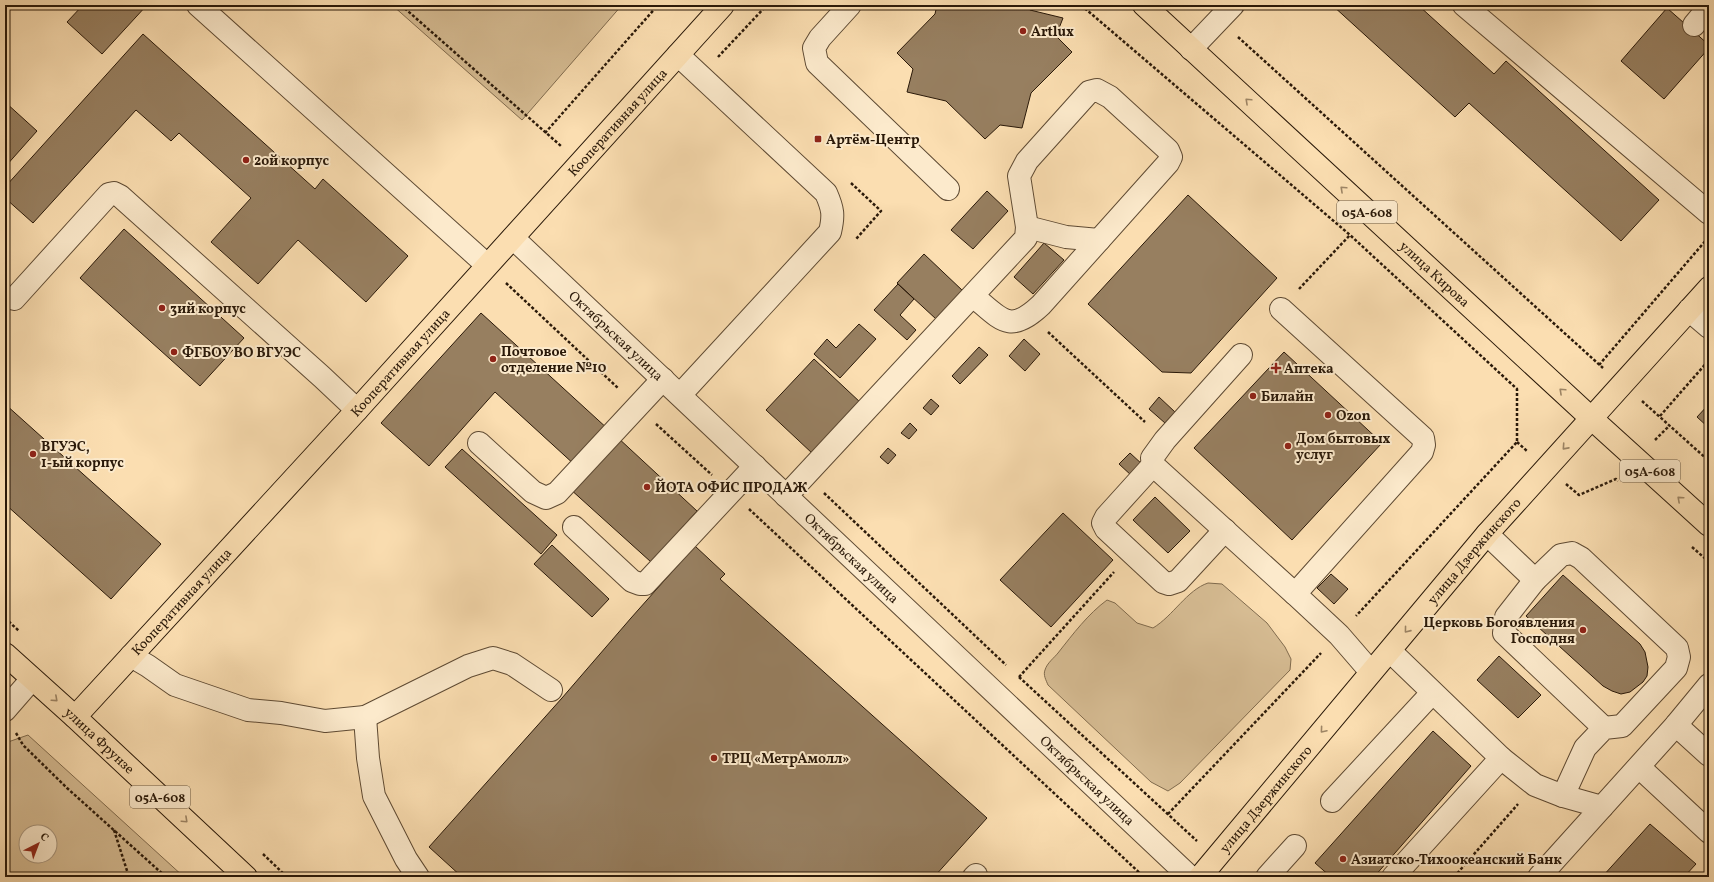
<svg xmlns="http://www.w3.org/2000/svg" width="1714" height="882" viewBox="0 0 1714 882" font-family="Vollkorn,serif">
<style>
.green{fill:#d7bd94;stroke:#806b4e;fill-rule:evenodd}
.building{fill:#977f60;stroke:#2a1909}
.lines{fill:none;stroke-linecap:round;stroke-linejoin:round}
.minor-casing{stroke:#5e4a33;stroke-width:24}
.major-casing{stroke:#2a1909;stroke-width:24}
.path{stroke:#2a1909;stroke-width:2.5;stroke-dasharray:3 2;stroke-linecap:butt}
.minor{stroke:#fceacc;stroke-width:22}
.major{stroke:#fbdeb1;stroke-width:22}
.oneway{stroke:#9d8565}
.poi-dot{fill:#8f2418;stroke:#fceacc;stroke-width:1.5}
.labels{text-anchor:middle;stroke-width:4;stroke-linejoin:round;paint-order:stroke}
.shield{fill:#fceacc;stroke:#695844;stroke-width:1}
.shield-label{font-size:13px;font-weight:bold;fill:#2a1909}
.poi-label{font-size:14px;font-weight:bold;fill:#2a1909;stroke:#fceacc;text-anchor:start}
.street-label{font-size:14px;fill:#2a1909;stroke:#fceacc}
</style>
<rect width="100%" height="100%" fill="#fbdeb1"/>
<filter id="stains"><feTurbulence type="fractalNoise" baseFrequency=".005" numOctaves="4"/><feColorMatrix values="0 0 0 0 .2 0 0 0 0 .09 0 0 0 0 .02 0 0 0 .5 -.17"/></filter>
<radialGradient id="worn" r=".72"><stop offset=".6" stop-color="#630" stop-opacity="0"/><stop offset="1" stop-color="#630" stop-opacity=".3"/></radialGradient>
<!-- green -->
<path class="green" d="M392,5H622L522,120Z
M1208,583L1222,584L1267,623L1285,647L1291,659L1290,670L1180,783L1168,791L1151,782L1048,685C1046,680 1043,675 1045,670C1047,663 1054,658 1058,653C1073,634 1088,614 1107,600L1115,603L1137,623L1153,628C1173,616 1187,590 1208,583Z
M28,735L184,877H5V745L8,742ZM26,832H50V856H26Z"/>
<!-- building -->
<path class="building" d="M83,5H147L102,54L67,22Z
M937,5H1024L1030,10L1063,18L1056,36L1072,52L1031,93L1022,128L1000,125L985,139L946,101L907,92L913,69L897,53L935,14Z
M1332,5H1418L1494,74L1506,61L1659,200L1621,241L1469,103L1455,117Z
M1667,8L1709,45V48L1664,99L1621,61Z
M143,34L315,189L323,179L408,256L366,302L298,240L258,284L211,242L251,198L179,133L171,141L136,110L33,223L5,198V187Z
M5,102L37,131L5,167Z
M987,191L1008,211L973,249L951,230Z
M1188,195L1277,278L1191,373L1162,372L1088,304Z
M124,229L244,338L200,386L80,278Z
M1044,243L1064,260L1033,294L1014,277Z
M924,254L963,291L936,319L897,283Z
M898,284L914,299L900,315L916,330L907,340L874,310Z
M481,313L609,430L576,466L495,392L429,466L381,423Z
M859,324L876,339L840,378L814,354L827,339L836,348Z
M1024,339L1040,354L1025,371L1009,356Z
M979,347L988,355L960,384L952,376Z
M1284,352L1382,443L1292,540L1194,448Z
M814,359L861,403L813,454L766,410Z
M1159,397L1175,412L1165,423L1149,409Z
M931,399L939,406L931,415L923,408Z
M5,404L161,544L111,599L5,504Z
M1709,404V428L1697,417Z
M910,423L917,430L909,439L901,433Z
M616,436L697,511L651,562L569,488Z
M888,448L896,455L888,464L880,457Z
M462,449L557,535L541,554L445,467Z
M1130,453L1143,465L1132,476L1119,464Z
M1155,497L1190,531L1168,553L1133,520Z
M1063,513L1113,560L1051,627L1000,580Z
M552,545L609,599L592,617L534,564Z
M695,546L725,574L720,579L987,818L934,877H462L429,847L562,698L631,618Z
M1331,574L1348,589L1334,604L1317,588Z
M1563,575L1640,644L1645,652L1648,667L1647,676L1643,682L1630,692L1621,694L1612,691L1603,686L1526,616Z
M1499,656L1541,695L1518,718L1477,680Z
M1433,731L1471,766L1374,877H1331L1315,863Z
M1650,824L1696,864L1684,877H1602Z"/>
<g class="lines">
<!-- minor casing -->
<g class="minor-casing">
<g id="minor">
<path d="M198,5L487,265"/>
<path d="M850,5L820,38L814,48L817,63L948,189"/>
<path d="M1464,5L1709,213"/>
<path d="M1694,25L1709,7"/>
<path d="M1191,49L1233,5"/>
<path d="M678,55L826,193C833,209 834,215 830,232L680,395"/>
<path d="M1027,227L1066,237L1099,240"/>
<path id="s1" d="M513,238L1190,877"/>
<path d="M14,299L109,194L114,193L120,196L322,377L357,410"/>
<path d="M1281,309L1423,438L1424,445L1422,452L1295,594L1339,635L1371,672"/>
<path d="M1689,310L1709,327"/>
<path d="M1241,355L1165,440L1152,458L1153,465L1295,594"/>
<path d="M479,443L533,492L546,498L557,493L663,379"/>
<path d="M1153,465L1106,517L1103,523L1106,529L1163,582L1169,584L1178,581L1225,530"/>
<path d="M786,496L1026,238L1027,227L1019,176L1027,161L1089,92L1097,90L1110,97L1168,150L1171,157L1168,163L1041,305C1009,335 1001,319 973,296"/>
<path d="M574,527L632,581L640,584H645L755,466"/>
<path d="M1487,534L1535,580L1561,555L1572,553L1581,558L1677,648L1679,657L1676,668L1622,726L1604,728L1585,748L1563,796"/>
<path d="M1535,580L1506,617L1504,633L1604,728"/>
<path d="M1390,651L1501,758L1535,785L1563,796L1602,807"/>
<path d="M131,656L148,666L175,685L248,710L281,713L325,721L365,717L468,666L493,658L512,664L551,690"/>
<path d="M5,710L32,679"/>
<path d="M365,717L368,758L374,796L406,859L418,877"/>
<path d="M1676,725L1709,755"/>
<path d="M1639,767L1709,832"/>
<path d="M1332,801L1432,693"/>
<path d="M974,877L976,875"/>
<path d="M1267,877L1295,846"/>
<path d="M1393,877L1501,758"/>
<path d="M1539,877L1676,725L1709,685"/>
</g>
</g>
<!-- major casing -->
<g class="major-casing">
<g id="major">
<path id="s2" d="M1144,5L1591,418L1709,525"/>
<path id="s3" d="M5,654L75,717L246,877"/>
<path id="s4" d="M75,717L357,410L723,5"/>
<path id="s5" d="M1200,877L1487,534L1709,288"/>
</g>
</g>
<!-- path -->
<path class="path" d="M401,5L561,146
M1081,5L1350,235L1517,389V442L1356,616
M1238,37L1603,368
M718,57L767,5
M545,133L658,5
M851,183L881,211L856,239
M506,283L619,389
M1299,289L1350,235
M1048,332L1145,422
M1599,365L1707,239
M1642,401L1709,461
M1660,416L1709,360
M656,424L712,475
M1655,440L1670,425
M1517,442L1527,451
M1566,484L1579,495L1616,479L1618,481
M824,493L1006,665
M749,509L1144,877
M1692,547L1709,562
M5,618L19,631
M1019,677L1197,841
M1019,677L1114,572
M16,733L23,745L67,788L166,877
M1168,814L1321,653
M114,830L129,877
M263,854L287,877
M1454,877L1518,804"/>
<!-- minor -->
<use href="#minor" class="minor"/>
<!-- major -->
<use href="#major" class="major"/>
</g>
<!-- one-way arrows -->
<defs><path id="oneway-chevron" d="M-2-3.5L2.5 0L-2 3.5" fill="none" stroke-width="1.6" stroke-linecap="round" stroke-linejoin="round"/></defs>
<g class="oneway">
<use href="#oneway-chevron" transform="translate(1248 101) rotate(-137)"/>
<use href="#oneway-chevron" transform="translate(1343 189) rotate(-137)"/>
<use href="#oneway-chevron" transform="translate(1562 391) rotate(-137)"/>
<use href="#oneway-chevron" transform="translate(1565 447) rotate(132)"/>
<use href="#oneway-chevron" transform="translate(1680 499) rotate(-138)"/>
<use href="#oneway-chevron" transform="translate(1407 630) rotate(129)"/>
<use href="#oneway-chevron" transform="translate(55 699) rotate(42)"/>
<use href="#oneway-chevron" transform="translate(1323 730) rotate(130)"/>
<use href="#oneway-chevron" transform="translate(185 820) rotate(43)"/>
</g>
<!-- markers -->
<g class="poi-dot">
<circle cx="1023" cy="31" r="4"/>
<rect x="814" y="135" width="8" height="8" rx="2"/>
<circle cx="246" cy="160" r="4"/>
<circle cx="162" cy="308" r="4"/>
<circle cx="174" cy="352" r="4"/>
<circle cx="493" cy="359" r="4"/>
<path d="M1274 362h4v4h4v4h-4v4h-4v-4h-4v-4h4z"/>
<circle cx="1253" cy="396" r="4"/>
<circle cx="1328" cy="415" r="4"/>
<circle cx="1288" cy="446" r="4"/>
<circle cx="33" cy="454" r="4"/>
<circle cx="647" cy="487" r="4"/>
<circle cx="1583" cy="630" r="4"/>
<circle cx="714" cy="758" r="4"/>
<circle cx="1343" cy="859" r="4"/>
</g>
<g class="labels">
<!-- shield labels -->
<g class="shield">
<rect x="1337" y="201" width="60" height="22" rx="3"/>
<rect x="1620" y="460" width="60" height="22" rx="3"/>
<rect x="130" y="786" width="60" height="22" rx="3"/>
</g>
<g class="shield-label">
<text x="1367" y="217">05А-608</text>
<text x="1650" y="476">05А-608</text>
<text x="160" y="802">05А-608</text>
</g>
<!-- poi labels -->
<g class="poi-label">
<text x="1031" y="36">Artlux</text>
<text x="826" y="144">Артём-Центр</text>
<text x="254" y="165">2ой корпус</text>
<text x="170" y="313">3ий корпус</text>
<text x="501" y="356">Почтовое<tspan x="501" dy="16">отделение №10</tspan></text>
<text x="182" y="357">ФГБОУ ВО ВГУЭС</text>
<text x="1284" y="373">Аптека</text>
<text x="1261" y="401">Билайн</text>
<text x="1336" y="420">Ozon</text>
<text x="1296" y="443">Дом бытовых<tspan x="1296" dy="16">услуг</tspan></text>
<text x="41" y="451">ВГУЭС,<tspan x="41" dy="16">1-ый корпус</tspan></text>
<text x="655" y="492">ЙОТА ОФИС ПРОДАЖ</text>
<text x="1575" y="627" text-anchor="end">Церковь Богоявления<tspan x="1575" dy="16">Господня</tspan></text>
<text x="722" y="763">ТРЦ «МетрАмолл»</text>
<text x="1351" y="864">Азиатско-Тихоокеанский Банк</text>
</g>
<!-- street labels -->
<g class="street-label">
<text dy="5" stroke="none"><textPath href="#s4" startOffset="805">Кооперативная улица</textPath></text>
<text dy="5" stroke="none"><textPath href="#s2" startOffset="396">улица Кирова</textPath></text>
<text dy="5" stroke="none"><textPath href="#s1" startOffset="142">Октябрьская улица</textPath></text>
<text dy="5" stroke="none"><textPath href="#s4" startOffset="481">Кооперативная улица</textPath></text>
<text dy="5" stroke="none"><textPath href="#s5" startOffset="426">улица Дзержинского</textPath></text>
<text dy="5" stroke="none"><textPath href="#s1" startOffset="466">Октябрьская улица</textPath></text>
<text dy="5" stroke="none"><textPath href="#s4" startOffset="157">Кооперативная улица</textPath></text>
<text dy="5" stroke="none"><textPath href="#s3" startOffset="128">улица Фрунзе</textPath></text>
<text dy="5" stroke="none"><textPath href="#s1" startOffset="790">Октябрьская улица</textPath></text>
<text dy="5" stroke="none"><textPath href="#s5" startOffset="102">улица Дзержинского</textPath></text>
</g>
</g>
<!-- margin -->
<rect width="1714" height="882" fill="none" stroke="#fbdeb1" stroke-width="20"/>
<rect x="6" y="6" width="1702" height="870" fill="none" stroke="#2a1909" stroke-width="2"/>
<rect x="10" y="10" width="1694" height="862" fill="none" stroke="#2a1909"/>
<!-- north arrow -->
<g transform="translate(38 844) rotate(42)"><circle r="19" fill="#fceacc" stroke="#a8967e"/>
<path d="M0-3L7 15L0 10L-7 15Z" fill="#8f2418"/>
<text y="-6" font-size="11" font-weight="bold" text-anchor="middle" fill="#2a1909">С</text>
</g>
<rect width="100%" height="100%" filter="url(#stains)"/>
<rect width="100%" height="100%" fill="url(#worn)"/>
</svg>
